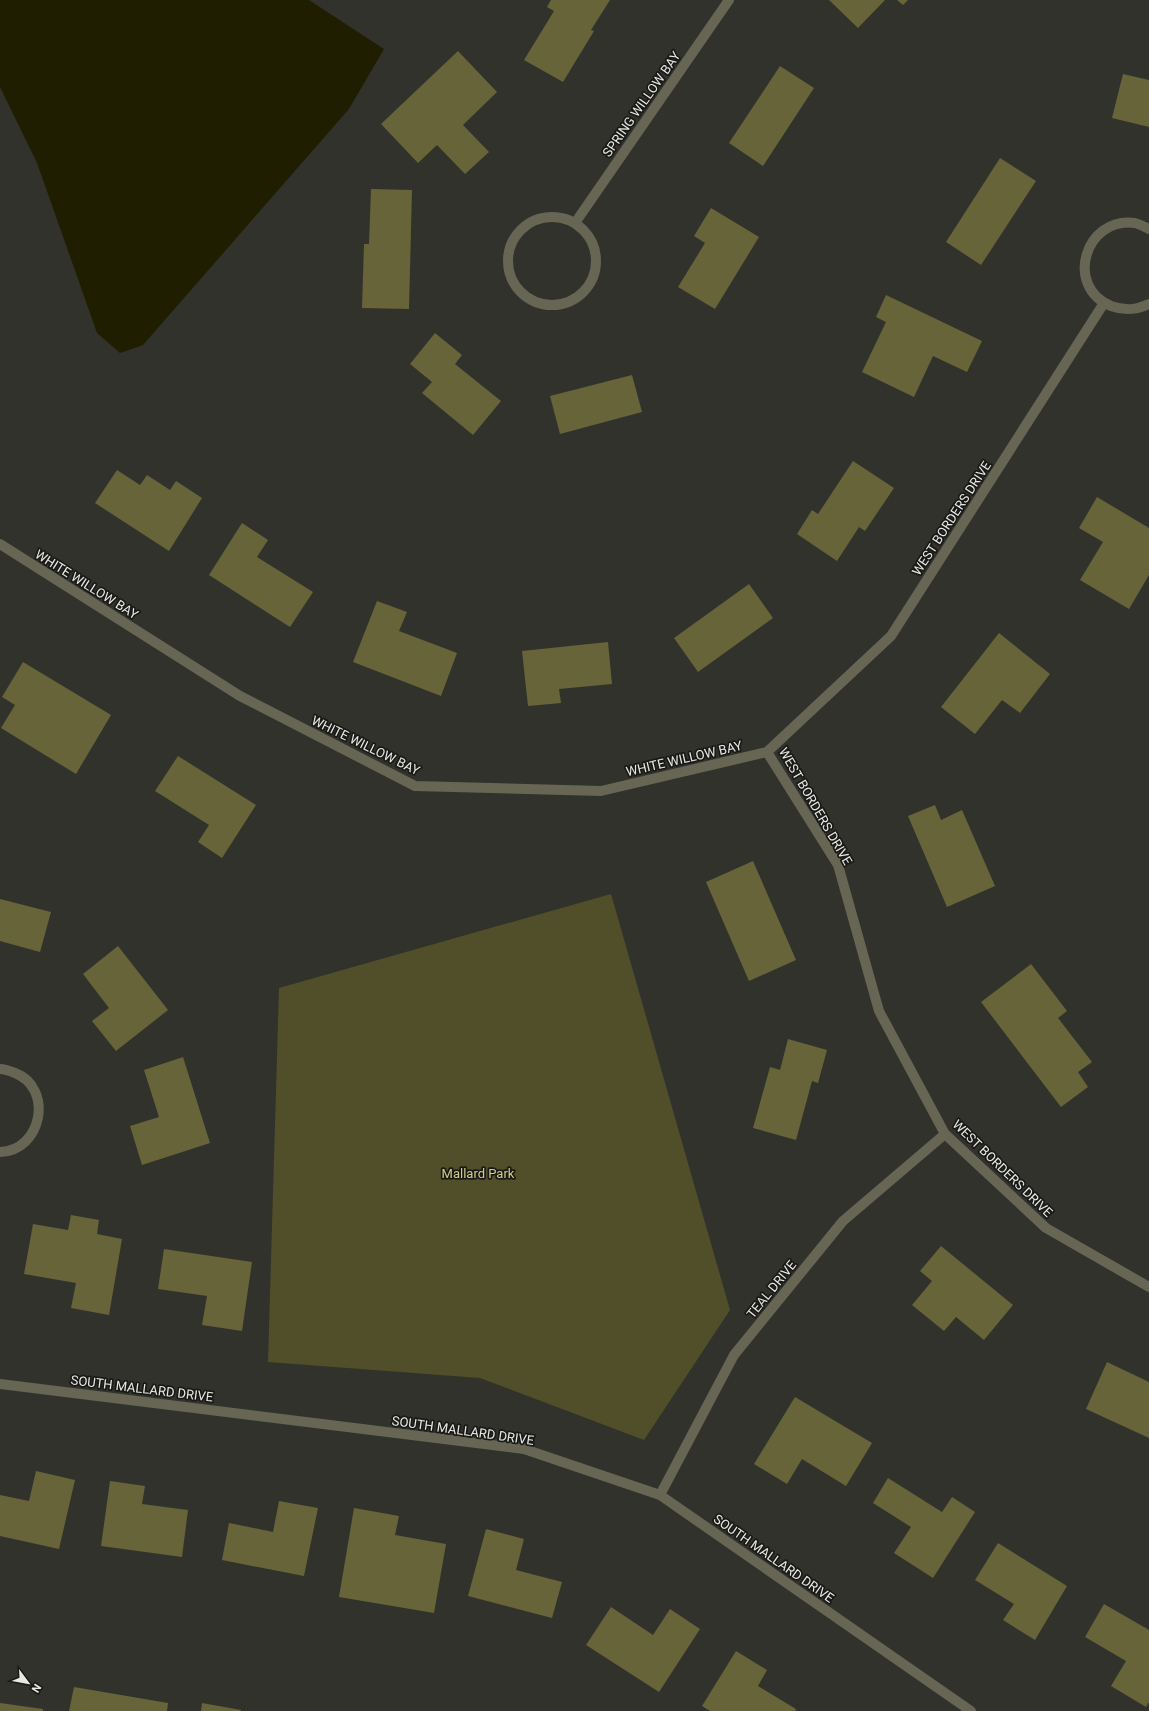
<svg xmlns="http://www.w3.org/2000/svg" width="1149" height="1711" viewBox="0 0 1149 1711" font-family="Roboto,sans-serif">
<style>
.green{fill:#514f29}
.water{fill:#201e00}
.building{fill:#676439}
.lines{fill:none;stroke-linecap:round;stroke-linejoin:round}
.minor{stroke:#676654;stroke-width:10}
.labels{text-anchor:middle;stroke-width:3.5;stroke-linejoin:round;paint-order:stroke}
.street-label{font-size:13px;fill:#e8e8e4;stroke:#191917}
.park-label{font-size:13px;fill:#d1ce86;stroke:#191917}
</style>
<rect width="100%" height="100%" fill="#32322c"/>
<!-- green -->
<path class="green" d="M611,894L730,1310L644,1440L480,1378L268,1362L279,988Z"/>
<!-- water -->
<path class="water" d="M0,0H309L384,49L349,109L143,345L120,353L97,333L37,163L0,87Z"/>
<!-- building -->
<path class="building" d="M551,0H610L591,30L594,31L563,82L524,60L554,11L547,7Z
M829,0H885L858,28Z
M897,0H908L903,5Z
M458,51L497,92L463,125L489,152L465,174L437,145L418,163L381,124Z
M780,66L814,88L763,166L729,143Z
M1123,74L1149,80V127L1112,118Z
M1000,158L1036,181L981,265L946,242Z
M371,189L412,190L409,309L362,308L364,244H369Z
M711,208L759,237L715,309L678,287L705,243L694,236Z
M886,295L982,341L967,372L933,356L914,397L862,372L886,322L876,317Z
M435,333L462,355L455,364L501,401L473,435L422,393L432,382L410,364Z
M632,375L642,412L560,434L550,396Z
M853,461L894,488L865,531L859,527L837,561L797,534L812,510L818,514Z
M117,470L140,485L147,475L170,490L176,481L202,498L169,551L95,503Z
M1097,497L1149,528V575L1129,609L1080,580L1103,542L1079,528Z
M242,523L268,540L257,557L313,592L290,627L209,575Z
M749,584L773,618L698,672L674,638Z
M377,601L407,612L399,631L457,653L441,696L353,662Z
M999,633L1050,674L1020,713L1002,700L975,734L941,707Z
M608,642L612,684L559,689L561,703L528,706L522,651Z
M23,662L111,715L76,774L1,728L15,705L2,697Z
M178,756L256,805L222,858L198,842L209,825L155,791Z
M935,805L941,820L962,810L995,886L947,907L908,816Z
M753,861L796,960L749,981L706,882Z
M0,899L51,912L40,952L0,941Z
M118,946L168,1010L116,1051L92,1021L109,1008L83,974Z
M1031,964L1067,1011L1058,1018L1092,1062L1078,1072L1088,1087L1061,1107L981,1002Z
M788,1039L827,1050L818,1083L812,1081L796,1140L753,1128L770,1067L780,1070Z
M183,1057L210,1143L142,1165L130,1126L159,1117L144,1070Z
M71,1215L99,1220L97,1234L122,1239L109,1315L71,1308L76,1283L24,1274L33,1224L68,1230Z
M941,1246L1013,1305L984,1340L956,1317L944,1331L912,1305L932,1281L920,1271Z
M164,1249L252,1262L242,1331L202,1325L207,1296L158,1289Z
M1107,1362L1149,1382V1438L1086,1409Z
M795,1397L872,1443L846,1486L802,1459L787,1484L754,1464Z
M36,1471L75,1480L59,1549L0,1536V1495L29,1501Z
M888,1478L942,1512L952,1497L975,1512L933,1578L894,1553L911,1527L873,1503Z
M110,1481L145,1486L142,1504L188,1510L182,1557L101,1546Z
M279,1501L318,1508L304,1576L222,1560L229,1523L273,1532Z
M354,1508L399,1516L395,1535L446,1544L434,1613L339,1597Z
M486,1529L524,1539L516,1570L562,1582L552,1618L468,1596Z
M998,1543L1067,1586L1035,1640L1003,1620L1014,1604L975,1580Z
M1104,1604L1149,1630V1702L1146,1707L1111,1686L1126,1661L1085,1637Z
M611,1607L653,1635L670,1609L700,1629L659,1692L586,1645Z
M736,1651L767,1670L758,1686L796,1709L795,1711H710L702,1706Z
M74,1687L168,1703L167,1711H69Z
M0,1703L43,1709V1711H0Z
M202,1703L241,1710V1711H201Z"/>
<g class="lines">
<!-- minor -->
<path class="minor" d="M508 261a44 44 0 1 1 88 0a44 44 0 1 1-88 0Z
M575,223L729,0
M1149,229C1145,227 1139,224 1135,223C1085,216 1064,287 1111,306C1125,311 1136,310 1149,304
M1104,303L891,636L767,752L838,865L879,1011L945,1134L1046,1228L1149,1287
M0,544L240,696L415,786L601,791L767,752
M0,1069C5,1069 10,1071 15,1073C54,1088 42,1151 0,1152
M0,1384L524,1449L660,1495L971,1711
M660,1495L734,1355L843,1221L945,1134"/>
</g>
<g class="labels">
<!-- street labels -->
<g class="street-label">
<text transform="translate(641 104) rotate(-55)" y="5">SPRING WILLOW BAY</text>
<text transform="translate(951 518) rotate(-57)" y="5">WEST BORDERS DRIVE</text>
<text transform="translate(87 584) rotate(32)" y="5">WHITE WILLOW BAY</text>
<text transform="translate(366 745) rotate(26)" y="5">WHITE WILLOW BAY</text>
<text transform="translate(684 758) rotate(-13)" y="5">WHITE WILLOW BAY</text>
<text transform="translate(816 806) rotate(60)" y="5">WEST BORDERS DRIVE</text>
<text transform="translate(1003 1168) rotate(44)" y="5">WEST BORDERS DRIVE</text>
<text transform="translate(771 1289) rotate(-51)" y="5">TEAL DRIVE</text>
<text transform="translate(142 1388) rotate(7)" y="5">SOUTH MALLARD DRIVE</text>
<text transform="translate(463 1430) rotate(8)" y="5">SOUTH MALLARD DRIVE</text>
<text transform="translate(774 1558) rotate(35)" y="5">SOUTH MALLARD DRIVE</text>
</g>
<!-- park labels -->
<g class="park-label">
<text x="478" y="1178">Mallard Park</text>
</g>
</g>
<!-- north arrow -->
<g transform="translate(28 1683) rotate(122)" stroke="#191917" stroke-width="3" paint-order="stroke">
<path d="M0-3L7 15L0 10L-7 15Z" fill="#e8e8e4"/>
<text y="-6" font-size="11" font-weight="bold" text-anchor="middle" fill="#e8e8e4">N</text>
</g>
</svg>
